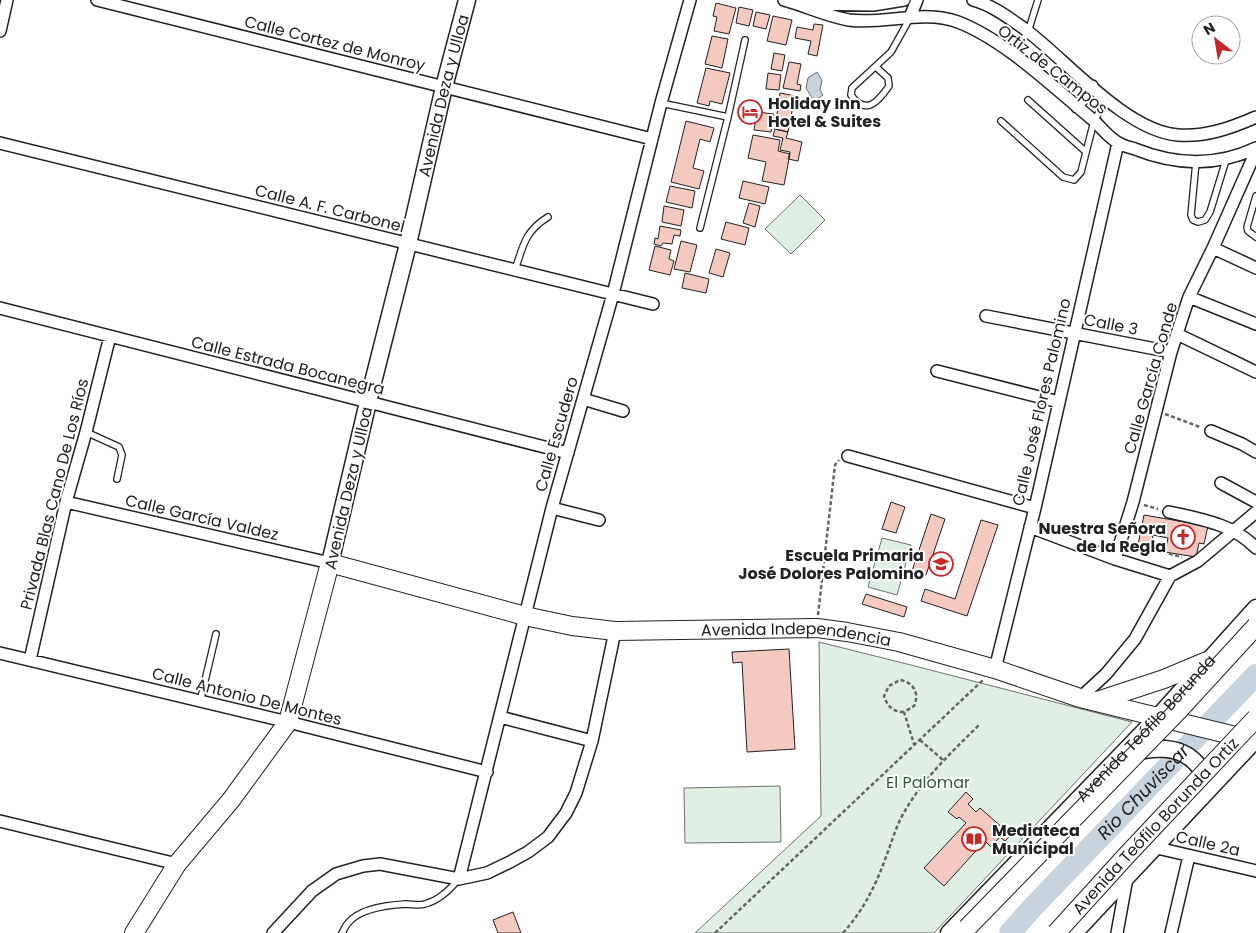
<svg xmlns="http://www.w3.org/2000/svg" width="1256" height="933" viewBox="0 0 1256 933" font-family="Poppins,sans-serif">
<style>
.green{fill:#e0efe3;stroke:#6f6f6f}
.water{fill:#c7d3dd;stroke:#6f6f6f}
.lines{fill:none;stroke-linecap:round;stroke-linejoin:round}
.river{stroke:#c7d3dd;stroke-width:22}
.building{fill:#f3c9c0;stroke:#222}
.lane-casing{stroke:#222;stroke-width:8}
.street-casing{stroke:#222;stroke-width:14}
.secondary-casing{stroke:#222;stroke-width:19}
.primary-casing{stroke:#222;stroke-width:20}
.path{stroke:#646464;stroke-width:2.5;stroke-dasharray:4 2.5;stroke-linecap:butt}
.lane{stroke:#fff;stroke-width:5.5}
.street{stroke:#fff;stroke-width:11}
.secondary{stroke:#fff;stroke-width:16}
.primary{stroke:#fff;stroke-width:18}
.primary-bridge-casing{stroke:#222;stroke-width:20;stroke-linecap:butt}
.primary-bridge{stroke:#fff;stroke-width:18}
.labels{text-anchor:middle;stroke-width:4;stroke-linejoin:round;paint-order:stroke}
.street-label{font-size:16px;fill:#222;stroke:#fff}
.poi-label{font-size:16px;font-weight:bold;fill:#222;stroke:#fff;text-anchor:start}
.park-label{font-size:16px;fill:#2f5e38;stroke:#fff}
.water-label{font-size:18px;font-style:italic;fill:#222;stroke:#fff}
</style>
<rect width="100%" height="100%" fill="#fff"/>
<!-- green -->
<path class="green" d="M800,195L825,220L791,254L765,229Z
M882,538L911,545L897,595L868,587Z
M819,642L907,664L1132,722L934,933H695L821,816Z
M780,786L781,842L685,843L684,788Z"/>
<!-- water -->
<path class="water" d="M817,72L822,80L820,90L823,95L814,101L806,88L808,78Z"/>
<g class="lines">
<!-- river -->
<path class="river" id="s1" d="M1010,933L1032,908L1256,675"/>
</g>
<!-- building -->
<path class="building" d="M716,3L736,8L729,34L714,31L717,17L713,16Z
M739,7L753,10L749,26L736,23Z
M756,12L770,15L766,29L753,26Z
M773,16L792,20L786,45L767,41Z
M814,24L823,25L817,56L808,54L811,41L795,38L797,27L813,30Z
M712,36L728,39L722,68L705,64Z
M774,53L785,55L782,71L771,69Z
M789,62L801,64L797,84L801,85L800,91L783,88Z
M706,68L730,73L722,104L710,101L709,106L697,103Z
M768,73L781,75L779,90L766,89Z
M780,93L795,96L788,132L775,129Z
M757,112L774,114L771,132L754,130Z
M686,121L714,128L710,142L700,139L693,168L704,171L699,189L671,182Z
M775,129L788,132L786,138L802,142L798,161L788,159L790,152L780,150L783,138L773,136Z
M753,135L780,140L778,151L790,154L784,185L762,181L766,162L748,158Z
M743,181L769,187L765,204L739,198Z
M670,186L695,191L692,208L666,202Z
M749,203L760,206L755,227L743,223Z
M664,206L684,210L681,226L662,222Z
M726,222L749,228L745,245L721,239Z
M660,226L681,230L680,236L674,235L672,244L663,243L661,246L654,244L655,238L658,239Z
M681,241L697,245L690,272L674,269Z
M655,246L671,250L669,259L674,261L670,275L649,270Z
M716,249L730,253L723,277L709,273Z
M685,273L709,279L706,293L682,288Z
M891,502L905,507L896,533L882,529Z
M931,514L945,519L926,575L912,571Z
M1144,515L1208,526L1204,544L1199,543L1196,557L1165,552L1168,538L1153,535L1151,547L1138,545Z
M981,520L998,525L967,616L921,601L925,589L955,599Z
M866,594L907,607L904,617L862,604Z
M789,649L795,749L747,752L742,662L733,663L732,652Z
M966,792L973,799L968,804L976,812L980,808L1011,835L1005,841L1000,837L991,847L985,841L944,886L924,868L966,823L959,817L957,819L948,812Z
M513,912L521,933H498L493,920Z"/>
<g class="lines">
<!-- lane casing -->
<g class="lane-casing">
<path id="lane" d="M1013,54L1028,32L1038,0
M876,67L888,78L889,86C878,102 866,116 851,95L852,88L891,52L910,18
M1028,100L1086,152
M661,103L728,117
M1001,121L1063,177L1074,180L1081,172L1094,121L1107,99
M1196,162L1191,215L1193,220L1198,222L1205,220L1210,212L1226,160
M1256,196L1247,227L1248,231L1256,237
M700,228L728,117L745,40
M515,270C523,246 525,231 548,217
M86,432L119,447L122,455L117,479
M200,702L216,634
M342,933C344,930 345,926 348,923C360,908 388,905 406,904C412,904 419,906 425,904C440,900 449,890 459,879"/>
</g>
<!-- street casing -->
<g class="street-casing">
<path id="street" d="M97,0L652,139
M784,0C806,6 826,16 849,20C885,25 922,9 958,22C1005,40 1053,87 1092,119C1101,127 1108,137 1117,142C1122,146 1129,147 1135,149C1175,165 1216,167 1256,148
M973,0C992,5 1009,18 1026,30C1067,61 1126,131 1178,135C1206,137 1231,128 1256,117
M806,4L873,5L904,0
M910,17L917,0
M0,31L7,0
M1077,107L1092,86
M0,143L653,304
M1213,248L1256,268
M1189,297L1256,324
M0,308L568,453
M986,316L1171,352
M1177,334L1256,372
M937,371L1059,402
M583,399L623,411
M1211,431L1242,444L1256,452
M848,456L1035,508
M1221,483L1256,502
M66,502L330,563
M552,508L599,520
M1169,512C1201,519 1233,524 1256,548
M1030,527L1115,559L1170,576
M1115,559L1133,502L1171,352L1189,297L1213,248L1253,158
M0,653L288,722L487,772
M30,660L66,502L86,432L110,336
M995,669L1035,508L1118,143
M1080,698L1106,674L1135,639L1170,576L1198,561L1256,512
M500,717L592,741
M0,821L177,864
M1153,847L1256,871
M459,879L552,508L613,294L661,103L690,0
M273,933L312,891L336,874L363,866L380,864L459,879L487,873L510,862L528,852L548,837L566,813L576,793L592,741L615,631
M1117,933L1127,878
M1171,933L1189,856"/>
</g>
<!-- secondary casing -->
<g class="secondary-casing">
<g id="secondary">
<path id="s2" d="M330,563L368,402L408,244L444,87L467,0"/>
<path d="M1131,753C1152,747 1179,745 1195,762C1202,768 1206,778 1209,786"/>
<path id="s3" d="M949,933L1158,717L1256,608"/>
<path d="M1074,933L1256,739"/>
</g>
</g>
<!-- primary casing -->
<g class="primary-casing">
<g id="primary">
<path d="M1097,701L1164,679L1207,661"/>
<path id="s4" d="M134,933L177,864L231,800L288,722L330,563L525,616L572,626L615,631L817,628L847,632L899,642L995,669L1080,698L1256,741"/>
</g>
</g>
<!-- path -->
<path class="path" d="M1165,414L1200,427
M1144,505L1158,509
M1131,544L1182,557
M818,615L835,465L839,460
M904,712C893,712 887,706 884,696L889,686L900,680C913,682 920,693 914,706L904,712L914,744
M920,740L943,760
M715,933L983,680
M843,933C863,911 876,885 886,857C891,844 895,830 901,818C921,780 950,754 980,724"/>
<!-- lane -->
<use href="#lane" class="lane"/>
<!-- street -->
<use href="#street" class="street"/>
<!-- secondary -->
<use href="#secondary" class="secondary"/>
<!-- primary -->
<use href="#primary" class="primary"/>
<!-- primary-bridge casing -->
<g class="primary-bridge-casing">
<g id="primary-bridge">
<path d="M967,928L1179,710L1256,626"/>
<path id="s5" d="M1056,933L1126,856L1256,718"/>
</g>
</g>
<!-- primary-bridge -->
<use href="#primary-bridge" class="primary-bridge"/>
</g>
<!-- icons -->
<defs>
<g id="hotel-ring" transform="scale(1.25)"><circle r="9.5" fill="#fff" stroke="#c62828" stroke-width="1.5"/><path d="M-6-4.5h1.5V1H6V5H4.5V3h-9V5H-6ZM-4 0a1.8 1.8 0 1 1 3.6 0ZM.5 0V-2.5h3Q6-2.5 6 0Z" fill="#c62828"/></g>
<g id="church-ring" transform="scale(1.25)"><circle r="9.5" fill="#fff" stroke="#c62828" stroke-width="1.5"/><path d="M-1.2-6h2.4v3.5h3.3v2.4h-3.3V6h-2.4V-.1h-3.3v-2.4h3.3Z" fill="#c62828"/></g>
<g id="school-ring" transform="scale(1.25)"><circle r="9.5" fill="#fff" stroke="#c62828" stroke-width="1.5"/><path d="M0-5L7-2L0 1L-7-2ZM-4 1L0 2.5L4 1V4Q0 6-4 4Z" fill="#c62828"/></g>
<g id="library-ring" transform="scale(1.25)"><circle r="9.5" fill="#fff" stroke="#c62828" stroke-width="1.5"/><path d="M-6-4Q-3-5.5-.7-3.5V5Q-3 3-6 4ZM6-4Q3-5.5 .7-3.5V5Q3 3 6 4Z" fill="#c62828"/></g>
</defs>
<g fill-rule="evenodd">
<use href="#hotel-ring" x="750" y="112"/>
<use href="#church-ring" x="1183" y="537"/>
<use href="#school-ring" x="941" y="564"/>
<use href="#library-ring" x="974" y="839"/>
</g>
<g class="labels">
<!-- street labels -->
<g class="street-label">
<text transform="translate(335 43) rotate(14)" y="6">Calle Cortez de Monroy</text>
<text transform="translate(1053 69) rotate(38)" y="6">Ortiz de Campos</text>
<text dy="6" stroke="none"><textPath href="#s2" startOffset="481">Avenida Deza y Ulloa</textPath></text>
<text transform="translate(330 208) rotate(14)" y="6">Calle A. F. Carbonel</text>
<text transform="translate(1111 324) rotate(11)" y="6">Calle 3</text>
<text transform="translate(288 365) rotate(14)" y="6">Calle Estrada Bocanegra</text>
<text transform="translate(1150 378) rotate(-74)" y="6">Calle García Conde</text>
<text transform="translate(1041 402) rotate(-77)" y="6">Calle José Flores Palomino</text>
<text transform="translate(556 434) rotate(-74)" y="6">Calle Escudero</text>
<text transform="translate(348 488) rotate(-77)" y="6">Avenida Deza y Ulloa</text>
<text transform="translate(54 494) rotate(-76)" y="6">Privada Blas Cano De Los Ríos</text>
<text transform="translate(202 517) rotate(13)" y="6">Calle García Valdez</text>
<text dy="6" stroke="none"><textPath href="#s4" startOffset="901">Avenida Independencia</textPath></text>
<text transform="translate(247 696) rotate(14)" y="6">Calle Antonio De Montes</text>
<text dy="6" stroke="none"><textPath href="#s3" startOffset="284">Avenida Teófilo Borunda</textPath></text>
<text dy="6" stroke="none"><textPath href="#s5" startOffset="146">Avenida Teófilo Borunda Ortiz</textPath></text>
<text transform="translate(1208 843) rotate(13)" y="6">Calle 2a</text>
</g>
<!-- poi labels -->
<g class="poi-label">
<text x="768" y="109">Holiday Inn<tspan x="768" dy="18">Hotel &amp; Suites</tspan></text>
<text x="1166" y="534" text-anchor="end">Nuestra Señora<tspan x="1166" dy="18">de la Regla</tspan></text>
<text x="924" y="561" text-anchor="end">Escuela Primaria<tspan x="924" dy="18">José Dolores Palomino</tspan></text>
<text x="992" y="836">Mediateca<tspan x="992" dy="18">Municipal</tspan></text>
</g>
<!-- park labels -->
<g class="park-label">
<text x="928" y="788">El Palomar</text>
</g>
<!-- water labels -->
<g class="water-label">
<text dy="6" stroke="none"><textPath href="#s1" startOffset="194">Rio Chuviscar</textPath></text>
</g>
</g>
<!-- north arrow -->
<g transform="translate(1216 40) rotate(329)"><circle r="24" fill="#ffffff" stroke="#a7a7a7"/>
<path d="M0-4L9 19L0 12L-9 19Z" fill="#c62828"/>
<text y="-8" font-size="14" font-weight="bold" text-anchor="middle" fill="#222222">N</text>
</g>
</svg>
